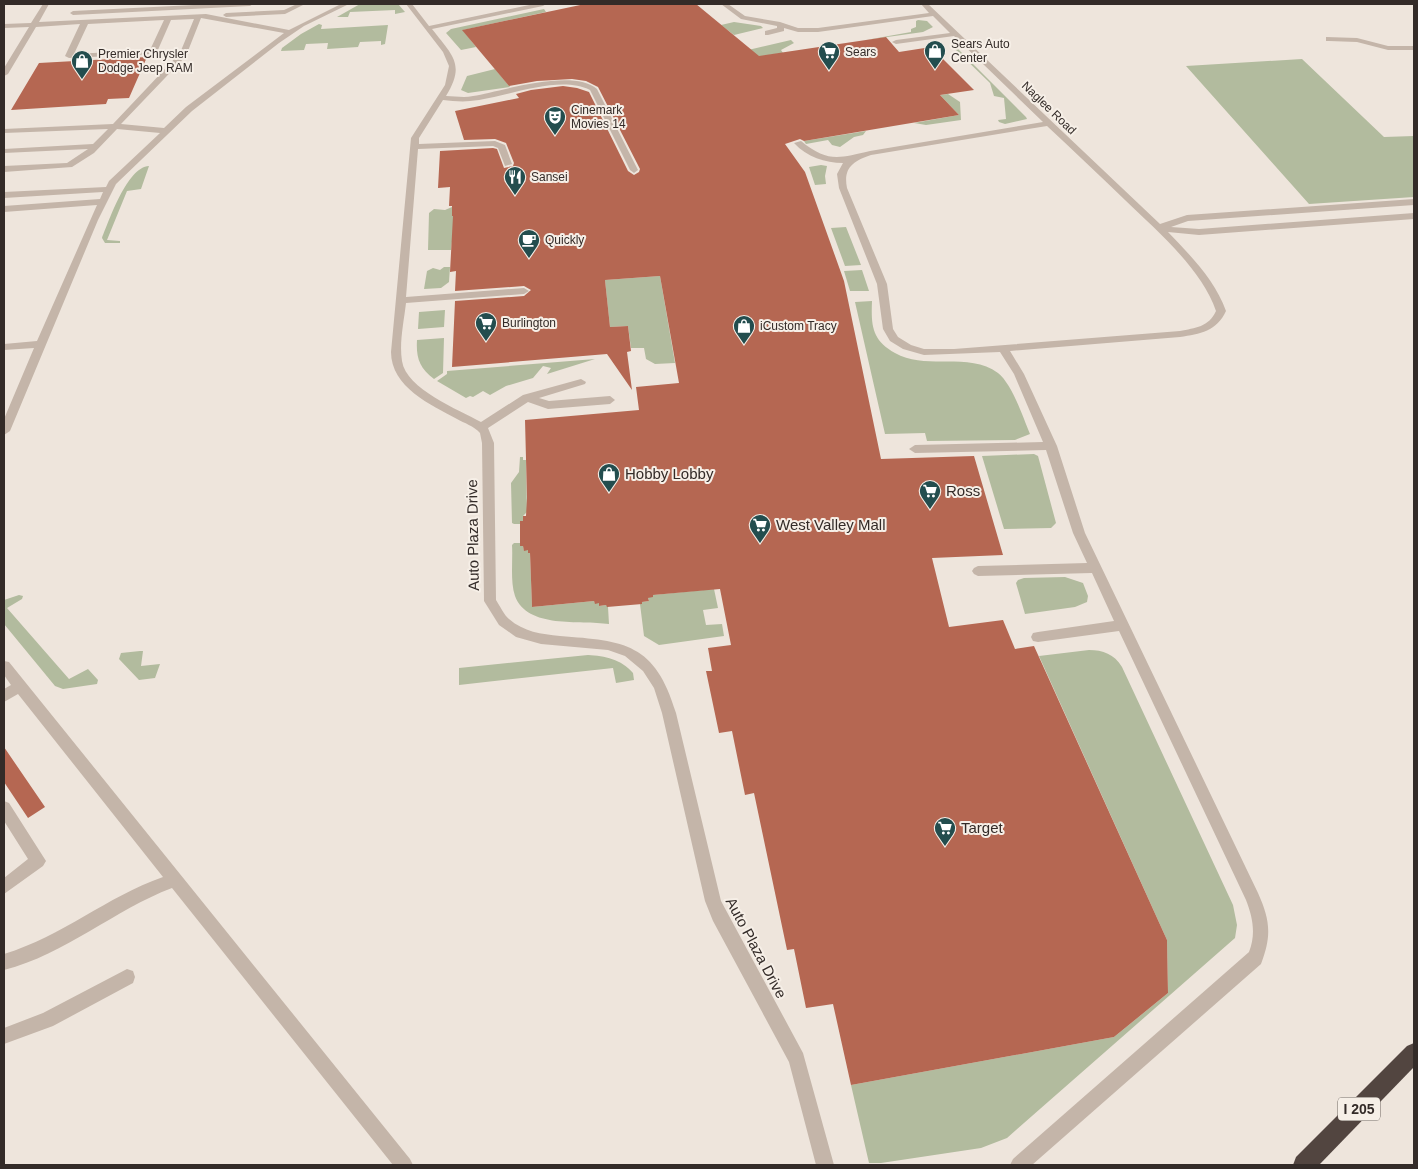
<svg xmlns="http://www.w3.org/2000/svg" width="1418" height="1169" viewBox="0 0 1418 1169" font-family="Helvetica,sans-serif">
<style>
.green{fill:#b2bb9e}
.building{fill:#b56752}
.lines{fill:none;stroke-linecap:round;stroke-linejoin:round}
.minor{fill:#c4b5a9;fill-rule:evenodd}
.highway{fill:#524540;fill-rule:evenodd}
.labels{text-anchor:middle;stroke-width:4;stroke-linejoin:round;paint-order:stroke}
.far-poi-label{font-size:12px;fill:#332b28;stroke:#f6efe7;text-anchor:start}
.far-street-label{font-size:12px;fill:#332b28;stroke:#f6efe7}
.shield{fill:#f6efe7;stroke:#6e6661;stroke-width:1}
.shield-label{font-size:14px;font-weight:bold;fill:#332b28}
.poi-label{font-size:15px;fill:#332b28;stroke:#f6efe7;text-anchor:start}
.street-label{font-size:15px;fill:#332b28;stroke:#f6efe7}
</style>
<rect width="100%" height="100%" fill="#eee5dc"/>
<!-- green -->
<path class="green" d="M360,4H398L405,12L395,14V10L350,12L348,17H337Z
M544,9L546,12L463,30L476,47L461,50L446,33L451,29Z
M918,20L927,21L933,27L923,32L866,40L911,32V29L916,27V21Z
M734,22L761,26L763,28L734,35L721,25Z
M319,24L322,25L321,29L388,25L385,44L381,45V41L360,42L358,47L327,49L328,43L306,44L304,50L281,51L282,48L301,34Z
M791,40L794,43L781,50L783,53L735,60L731,54Z
M955,49H958L1026,117L1027,119L1005,124L999,122L998,120L1006,119L1004,98L994,96L990,83Z
M1302,59L1384,137L1414,136V197L1309,204L1186,66Z
M495,69L510,87L468,93L461,90L467,76Z
M948,94L960,102L961,120L926,125L914,123L959,115L940,95Z
M866,131L863,135L854,137L840,147L832,145L828,140L806,144L804,141Z
M821,165L827,166L825,176L826,184L815,185L809,167Z
M149,166L141,189L127,191L107,240L120,241V243H105L102,238C109,221 127,167 149,166Z
M452,207V216H455L451,250H428L429,213L434,209L445,210Z
M846,227L861,265L845,266L831,228Z
M444,267H450L449,282L441,288L424,289L427,271L433,268L440,270Z
M862,270L869,291H850L844,271Z
M660,276L675,363L655,364L646,359L644,348H631L628,326L610,327L605,280Z
M872,301C871,326 872,340 895,353C927,371 968,351 998,373C1012,384 1023,417 1030,434L1015,440L927,441L925,433L885,434L855,302Z
M445,310L444,327L418,329L419,312Z
M444,338L443,373L434,379C419,368 416,357 417,340Z
M595,359L547,374L551,368L543,366L533,378L506,386L490,395L483,391L473,397L470,396L466,398L437,381L447,374V371Z
M1034,454L1038,456L1056,523L1051,528L1004,529L982,456Z
M520,457H523V460H526L527,512L523,516V521H520V524H514L512,523L511,483L519,472Z
M514,543H520L523,546L524,550H528V553H530L532,607L594,601L595,603H599V606L606,605L608,607L609,624C580,620 527,629 515,596C510,581 513,561 512,545Z
M1065,577L1083,583L1088,596L1087,602L1075,607L1025,614L1016,583L1018,580L1024,578Z
M714,589L718,608L703,610L706,625L722,624L724,636L659,645L644,636L640,604L642,602L649,601L648,598L653,595Z
M19,595L23,596L22,599L7,608L69,679L88,669L98,680L97,684L63,689L55,686L4,624V600Z
M1089,650C1103,650 1114,654 1122,667L1233,905L1237,925L1235,938L1007,1138L981,1148L881,1163H869L851,1085L1114,1037L1168,993L1167,940L1039,656Z
M140,651H143L141,666L160,664L155,678L139,680L119,659L121,653Z
M588,655C605,656 621,659 633,673L634,680L616,683L613,668L459,685V668Z"/>
<!-- building -->
<path class="building" d="M585,4H696L759,56L886,37L899,52L931,47L974,90L940,95L959,115L804,141L800,139L785,144L805,172L844,281L881,459L974,456L1003,555L932,558L949,627L1003,620L1015,649L1034,646L1167,940L1168,993L1114,1037L851,1085L833,1004L806,1008L794,949L787,950L754,793L745,795L732,731L719,733L706,671H712L708,648L731,645L720,589L653,595V597L648,598L649,601L642,602V604L607,607L606,605L599,606V603L595,604L594,601L532,607L530,553H528V550L524,551L523,546H520V521H523V516H526L527,498L525,420L639,410L636,387L679,383L660,276L605,280L610,327L628,326L631,351L627,352L632,390L607,354L452,367L455,301L524,296L531,290L524,286L455,291L456,271L450,272L453,216H452V206H449L450,187L438,188L440,151L493,148L497,149L504,168L513,166L514,163L506,143L495,139L464,140L455,111L519,98L516,94L531,90L563,86L577,88L589,92L628,171L634,175L639,172L640,169L598,87L586,81L572,79L537,81L509,86L462,30Z
M147,57L129,98L108,99L106,104L11,110L39,63Z
M4,747L45,807L28,818L4,782Z"/>
<g class="lines">
<!-- minor -->
<path class="minor" d="M43,4H49L39,22L206,14L289,30L341,4H349L304,26L279,43L192,111L116,184L98,220L10,431L4,435V419L34,348L4,350V344L37,341L97,205L4,212V206L100,199L103,192L4,198V192L106,187L109,181L160,133L117,129L94,153L72,167L4,172V166L67,163L88,149L4,153V149L93,144L108,129L4,133V129L113,124L180,53L194,19L171,20L157,52L153,54L69,58L65,56L80,24L36,27L8,74L4,76V68L29,27L4,28V24L31,23ZM201,18L284,33L186,107L164,128L121,124L186,56ZM164,20L150,50L74,54L88,24Z
M214,4H253L250,6L73,15L70,13L73,11Z
M297,4H305L285,14L226,17L223,15L226,13L284,10Z
M406,4H412L429,26L534,4H546L543,6L432,29C452,55 466,64 446,96C455,96 464,98 473,96C502,91 573,68 597,89L638,170L634,173L630,170L590,90C558,74 505,98 470,101C462,102 452,101 443,100L419,138V144L495,141L505,145L512,164L505,166L498,148L493,146L418,149L406,297L524,288L529,291L524,294L406,303C404,321 399,343 402,361C406,389 459,410 481,422L523,395L581,379L586,382L585,384L539,398L549,401L610,396L615,400L610,404L548,409L528,402L488,428L494,443L496,600C500,606 504,615 509,619C524,632 541,634 560,636C625,641 655,643 676,713L721,901L803,1053L834,1165H816L789,1062L713,921L705,901L662,713L654,688L643,671L625,656L608,650L541,644L516,637L499,625L484,601L482,443L480,433C474,426 464,423 457,419C431,405 391,387 391,352L411,138L445,85L449,66L443,52Z
M721,4H728L745,16L780,22L798,28H818L929,13L921,4H928L1160,224L1187,215L1414,199V205L1188,221L1171,227L1199,229L1414,213V219L1199,235L1168,232C1190,255 1215,280 1226,311C1217,331 1200,334 1180,337L1010,351L1024,374L1057,446L1085,533L1258,893C1270,920 1272,935 1261,964L1032,1165H1010L1013,1159L1249,952C1256,934 1253,918 1246,900L1119,631L1038,642L1033,641L1031,637L1033,633L1038,632L1114,621L1092,573L978,576L974,574L972,571L974,568L978,566L1087,563L1073,533L1046,450L915,453L909,449L915,445L1043,442L1014,374L1000,352L924,355L903,349L890,341L883,329L877,284L839,188L837,174L843,163C825,163 807,157 794,143L801,141C828,163 839,158 870,151L1043,122L954,36L896,44L892,42L896,40L950,33L933,16L818,32H798L784,28V31L768,35H765V31L777,28V26L741,19ZM1047,126C1073,150 1099,175 1125,200C1156,230 1202,269 1216,311C1209,327 1195,328 1180,331L954,349H924L911,345L898,337L893,329L887,284L847,188C843,168 853,161 871,155Z
M1326,37L1357,38L1388,46H1414V50H1388L1357,42L1329,41H1326Z
M4,661L9,662L410,1159L413,1165H393L172,888C114,910 66,954 4,970V954C63,936 106,897 163,877L18,694L4,702V689L11,685L4,675Z
M4,801L9,803L46,861L43,866L4,894V878L28,859L4,821Z
M127,969L133,971L135,977L133,983L53,1026L4,1044V1028L43,1013Z"/>
<!-- highway -->
<path class="highway" d="M1414,1043V1067L1319,1165H1293L1296,1157L1407,1046Z"/>
</g>
<!-- icons -->
<defs>
<g id="shop-pin" transform="scale(1.125)"><path d="M0 17L-7.5 6A9.5 9.5 0 1 1 7.5 6Z" fill="#234d4e" stroke="#f6efe7"/><path d="M-5-2.5h2.3a2.7 3.5 0 0 1 5.4 0H5L5.5 6h-11ZM-1.5-2.5h3a1.5 2.3 0 0 0-3 0Z" fill="#fff"/></g>
<g id="supermarket-pin" transform="scale(1.125)"><path d="M0 17L-7.5 6A9.5 9.5 0 1 1 7.5 6Z" fill="#234d4e" stroke="#f6efe7"/><path d="M-6-5.5h2.5l.6 2H6L4.5 2H-2.5L-4.4-4H-6ZM-1.5 3.2a1.3 1.3 0 1 0 .1 0ZM3 3.2a1.3 1.3 0 1 0 .1 0Z" fill="#fff"/></g>
<g id="theatre-pin" transform="scale(1.125)"><path d="M0 17L-7.5 6A9.5 9.5 0 1 1 7.5 6Z" fill="#234d4e" stroke="#f6efe7"/><path d="M-5-5.5Q0-4 5-5.5V0Q5 5 0 6Q-5 5-5 0ZM-3.3-2.5H-1v1.5H-3.3ZM1-2.5H3.3v1.5H1ZM-2.8 1Q0 5.5 2.8 1Z" fill="#fff"/></g>
<g id="restaurant-pin" transform="scale(1.125)"><path d="M0 17L-7.5 6A9.5 9.5 0 1 1 7.5 6Z" fill="#234d4e" stroke="#f6efe7"/><path d="M-5-6h1v4h1v-4h1v4h1v-4h1v5L-1.5 .5V6h-2V.5L-5-1ZM5-6V6H3V1.5H1.5Q1.5-4 5-6Z" fill="#fff"/></g>
<g id="cafe-pin" transform="scale(1.125)"><path d="M0 17L-7.5 6A9.5 9.5 0 1 1 7.5 6Z" fill="#234d4e" stroke="#f6efe7"/><path d="M-5.5-4.5H6V0H3Q3 3.5 0 3.5H-2.5Q-5.5 3.5-5.5 0ZM3-3.2v2h1.7v-2ZM-6 4.5H4V6H-6Z" fill="#fff"/></g>
</defs>
<g fill-rule="evenodd">
<use href="#shop-pin" x="935" y="51"/>
<use href="#supermarket-pin" x="829" y="52"/>
<use href="#shop-pin" x="82" y="61"/>
<use href="#theatre-pin" x="555" y="117"/>
<use href="#restaurant-pin" x="515" y="177"/>
<use href="#cafe-pin" x="529" y="240"/>
<use href="#supermarket-pin" x="486" y="323"/>
<use href="#shop-pin" x="744" y="326"/>
<use href="#shop-pin" x="609" y="474"/>
<use href="#supermarket-pin" x="930" y="491"/>
<use href="#supermarket-pin" x="760" y="525"/>
<use href="#supermarket-pin" x="945" y="828"/>
</g>
<g class="labels">
<!-- far-poi labels -->
<g class="far-poi-label">
<text x="951" y="48">Sears Auto<tspan x="951" dy="14">Center</tspan></text>
<text x="845" y="56">Sears</text>
<text x="98" y="58">Premier Chrysler<tspan x="98" dy="14">Dodge Jeep RAM</tspan></text>
<text x="571" y="114">Cinemark<tspan x="571" dy="14">Movies 14</tspan></text>
<text x="531" y="181">Sansei</text>
<text x="545" y="244">Quickly</text>
<text x="502" y="327">Burlington</text>
<text x="760" y="330">iCustom Tracy</text>
</g>
<!-- far-street labels -->
<g class="far-street-label">
<text transform="translate(1049 108) rotate(44)" y="4">Naglee Road</text>
</g>
<!-- shield labels -->
<rect class="shield" x="1338" y="1097.5" width="42" height="23" rx="4"/>
<g class="shield-label">
<text x="1359" y="1114">I 205</text>
</g>
<!-- poi labels -->
<g class="poi-label">
<text x="625" y="479">Hobby Lobby</text>
<text x="946" y="496">Ross</text>
<text x="776" y="530">West Valley Mall</text>
<text x="961" y="833">Target</text>
</g>
<!-- street labels -->
<g class="street-label">
<text transform="translate(473 535) rotate(-91)" y="5">Auto Plaza Drive</text>
<text transform="translate(756 948) rotate(62)" y="5">Auto Plaza Drive</text>
</g>
</g>
<!-- border -->
<rect width="1418" height="1169" fill="none" stroke="#332b28" stroke-width="10"/>
</svg>
